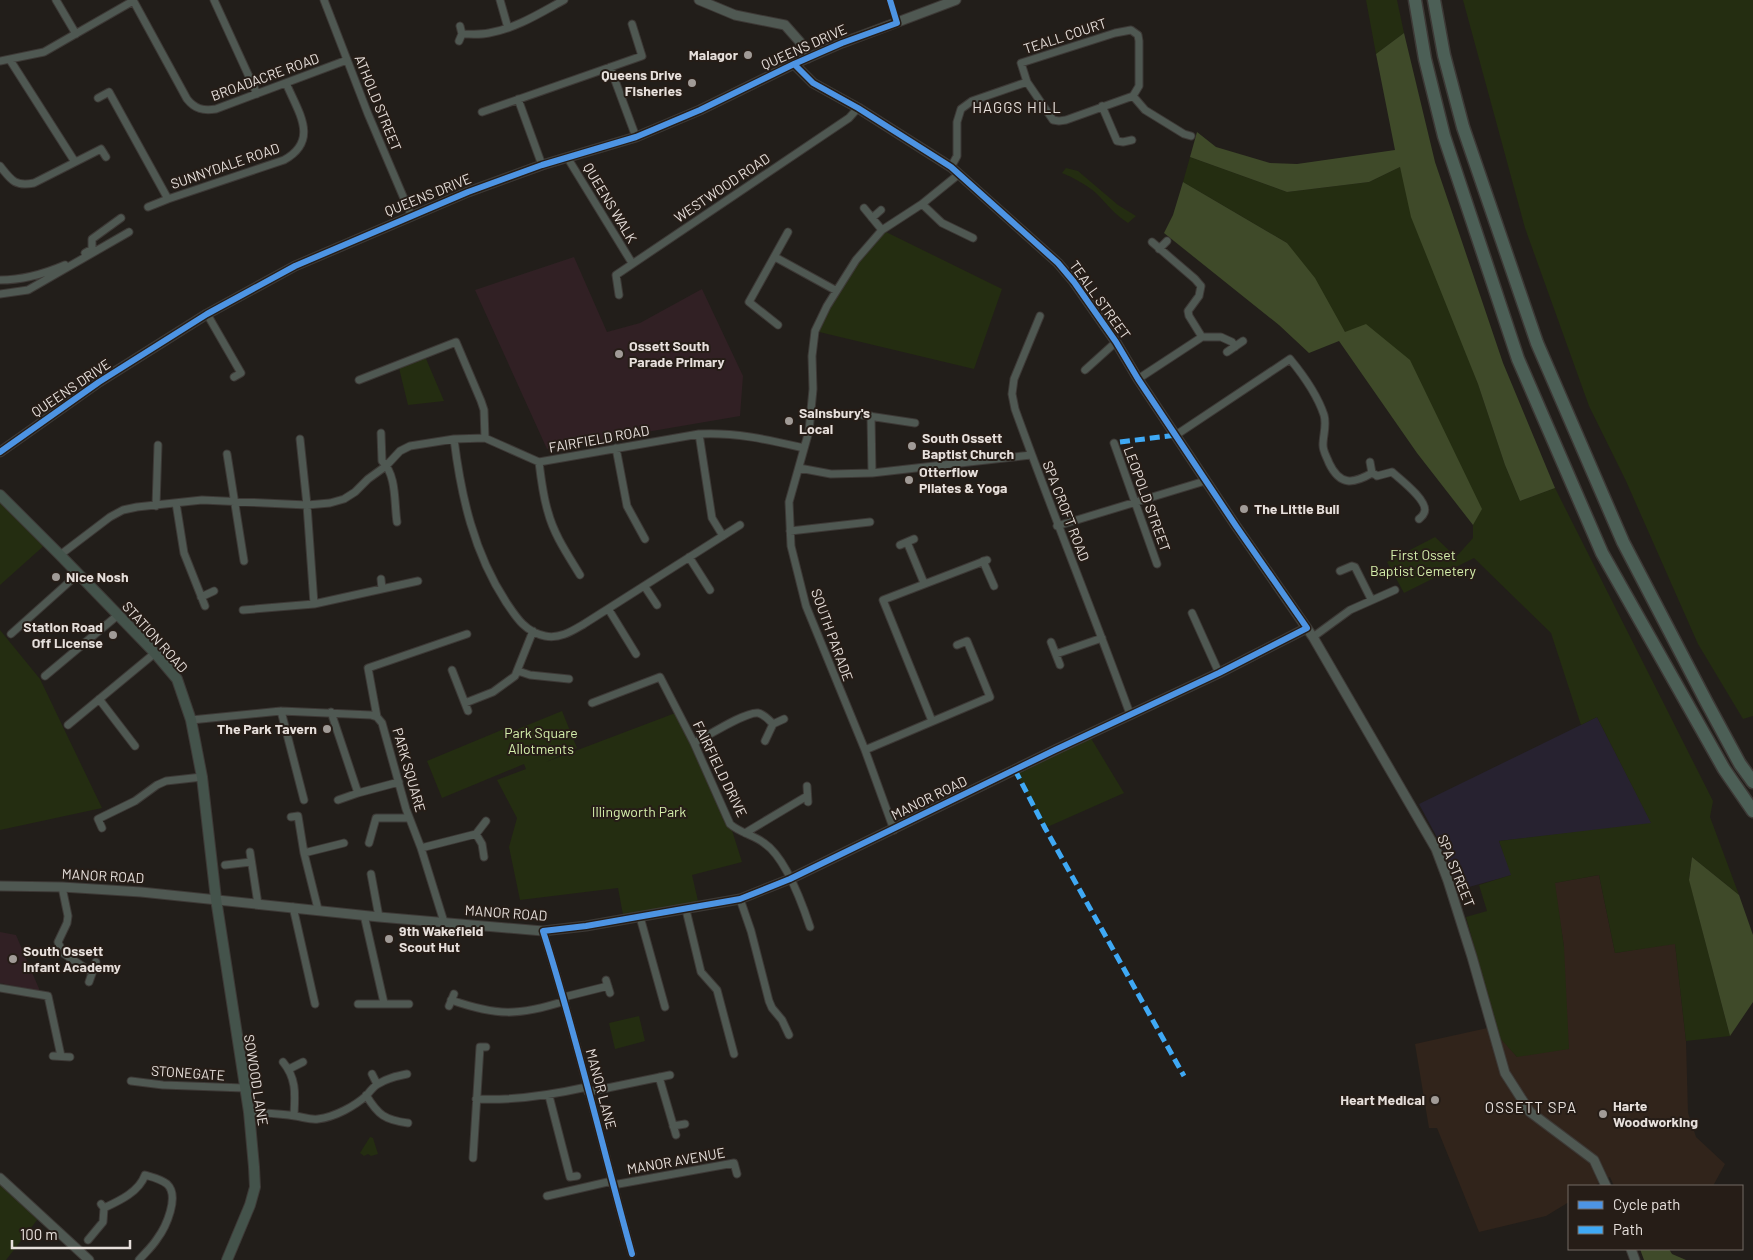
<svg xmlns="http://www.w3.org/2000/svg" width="1753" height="1260" viewBox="0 0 1753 1260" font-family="Barlow,sans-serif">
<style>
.commercial{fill:#272230}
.built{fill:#31241b}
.education{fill:#312024}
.green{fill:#242d11}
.forest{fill:#3f4a29}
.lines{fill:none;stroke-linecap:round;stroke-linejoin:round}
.minor-casing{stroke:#3d3936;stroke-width:9}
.tertiary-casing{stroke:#3d3936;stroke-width:11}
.secondary-casing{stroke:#3d3936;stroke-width:12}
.motorway-casing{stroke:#3d3936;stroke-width:15}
.minor{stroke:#4f5852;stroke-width:7}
.tertiary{stroke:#4f5852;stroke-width:9}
.secondary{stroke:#44534b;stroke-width:10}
.motorway{stroke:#4c5f56;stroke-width:12}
.quiet{stroke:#3fa9f5;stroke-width:5;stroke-dasharray:10 5;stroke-linecap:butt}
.cycleway-casing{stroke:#261d17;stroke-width:9}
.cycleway{stroke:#4d94e3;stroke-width:6}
.poi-dot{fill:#a19b97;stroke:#261d17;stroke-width:2}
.labels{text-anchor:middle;stroke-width:4;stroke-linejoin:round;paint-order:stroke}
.street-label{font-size:14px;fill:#e6dfdb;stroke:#261d17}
.poi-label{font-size:14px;font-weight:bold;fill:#e6dfdb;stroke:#261d17;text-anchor:start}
.park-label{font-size:14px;fill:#d4eeab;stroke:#261d17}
.neighbourhood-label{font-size:15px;letter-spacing:1px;fill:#e6dfdb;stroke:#261d17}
</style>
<rect width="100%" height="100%" fill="#221e1a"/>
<!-- commercial -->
<path class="commercial" d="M1597,717L1652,824L1499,841L1512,875L1458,890L1446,854L1419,804Z"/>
<!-- built -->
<path class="built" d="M1599,875L1615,953L1675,943L1686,1041L1688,1113L1696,1137L1725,1164L1713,1186H1614L1610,1177L1594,1186H1569V1202L1546,1216L1479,1232L1437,1128H1429L1415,1044L1492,1027L1517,1057L1564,947L1554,883Z"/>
<!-- education -->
<path class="education" d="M574,257L607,332L640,323L702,289L743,376L740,416L547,449L475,290Z
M0,932L16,935L40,991L0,983Z"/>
<!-- green -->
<path class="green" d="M1366,0H1397L1404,33L1376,54Z
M1463,0H1753V716L1743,719L1698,644L1626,481L1589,406L1525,228Z
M1190,157L1287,192L1369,182L1400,167L1406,189L1478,384L1505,465L1520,501L1555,488L1713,801L1710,817L1739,895L1692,857L1689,879L1730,1036L1686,1041L1675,944L1615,953L1599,875L1555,883L1564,947L1569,1049L1517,1057L1499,1037L1466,917L1487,911L1479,885L1511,875L1499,841L1651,823L1597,717L1581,725L1551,633L1474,558L1404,593L1387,562L1435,537L1456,557L1473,538V525L1481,509L1464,474L1345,332L1287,243L1183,182Z
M1066,168L1078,171L1118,205L1136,216L1128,223C1115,215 1107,204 1096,193C1087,185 1074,178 1062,173Z
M882,230L1002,289L974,369L815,331L827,306Z
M424,354L444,401L408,405L398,364Z
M0,495L47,543L0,585Z
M0,630L40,679L102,808L0,830Z
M562,711L577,748L546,762L678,712L730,824L742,862L692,875L698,901L686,910L624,920L618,888L520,900L509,847L517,818L497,780L526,769L524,764L442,798L427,761L511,726L513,731Z
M1089,735L1124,793L1045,828L1015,770Z
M639,1016L645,1041L615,1049L609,1023Z
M370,1137L373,1138L378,1154L371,1156L368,1154L364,1156L360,1153Z
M0,1178L41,1215L6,1260H0Z"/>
<!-- forest -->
<path class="forest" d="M1404,33L1435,162L1503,363L1555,488L1520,501L1505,465L1478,384L1411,217L1400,167L1369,182L1287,192L1190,157L1197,132L1216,147L1270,163L1297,164L1395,150L1376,54Z
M1183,182L1287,243L1315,278L1345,332L1366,324L1410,360L1482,509L1473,525L1417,453L1339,341L1309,353L1279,325L1164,233L1173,215Z
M1692,857L1739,895L1753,935V1002L1730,1036L1689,880Z
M1640,1249H1669L1672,1254L1686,1260H1644Z"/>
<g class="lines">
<!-- minor casing -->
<g class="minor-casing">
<path id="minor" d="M56,0L76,34
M133,0L187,99C195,109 203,111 216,109L347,60
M214,0L257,94
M324,0L368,114L411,215
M500,0L508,28
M1131,30L1138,35L1139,41V86L1133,96L1066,120L1059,121L1053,120L1027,82L1021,63L1115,33Z
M462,34C471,34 480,35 489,33C517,28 540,13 564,0
M459,41L462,34L460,26
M10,60L75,162
M0,61L44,52L133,1
M610,67L636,137
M1133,96L1145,110L1184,134L1191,136
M98,98L109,92L168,199
M518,99L542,165
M1102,106L1117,141L1123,142L1132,140
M482,112L642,56L632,24
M567,157L632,263
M0,166C11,180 15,187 34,183L101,149L106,157
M951,167L957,156V122L961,109L972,101L1027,82
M922,204L942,223L973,238
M148,207L168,199L284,160C320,140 298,112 286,83
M864,208L882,230
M872,218L881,210
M1152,242L1195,279L1201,286L1199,296L1188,311L1189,316L1202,337
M1159,249L1167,241
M85,253L92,249V239L121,218
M775,257L835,290
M0,280C23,280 44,274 65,265
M0,294L28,290L129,232
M619,295L616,275L849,118L858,108
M207,314L241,373L234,377
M1040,316L1014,379L1012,394L1015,409C1052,512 1093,612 1130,714
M778,325L749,302L788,232
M1227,352L1243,341
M1085,370L1116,342
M1138,379L1202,337H1221L1232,342L1235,347
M359,380L456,342L481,401L484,410L485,438
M862,415L915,423
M871,416L872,473
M381,433L382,461C397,475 394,503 397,522
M699,434L712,518L723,536
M1176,435L1290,359C1304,376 1317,394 1324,415C1327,425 1323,435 1323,445C1323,452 1327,457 1329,463C1340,486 1353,484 1372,473
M300,439L307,505L314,604
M454,439C461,496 474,553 506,602C516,617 525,632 545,636C560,639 572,631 584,624L740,525
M1114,443L1157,564
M616,448L627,506L645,539
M227,454L244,561
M539,462C541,479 543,496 548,512C554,535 568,555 580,575
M1370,462L1372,473L1376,475
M799,468L831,474L872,473L1031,455
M1377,476L1392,472C1400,479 1430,502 1424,513C1423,516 1421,517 1419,519
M176,503L184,553L205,606
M156,506L158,445
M1057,526L1205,481
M790,531L870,522
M907,542L924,583
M900,545L914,539
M60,555L110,517L123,510L137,507L202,500L307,505L330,503L344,499L355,492L368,479L386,466L400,451L410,446L454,439L485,438L539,462L699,434C736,432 769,440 804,448
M689,557L710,590
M983,561L994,586
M1340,571L1352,566L1355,567L1371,599
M381,579L382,589
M645,587L657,605
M201,597L214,591
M243,610L314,604L418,581
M609,610L636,654
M1192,613L1219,673
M11,634L78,574
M1313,637L1350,610L1395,590
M1051,642L1060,665
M1056,654L1102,638
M452,670L468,711
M518,671L530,675L569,679
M45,676L118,615
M99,699L135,746
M465,703L493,692L515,676L533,631
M592,703L660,677L694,743L730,824C740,833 754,835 764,843C785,857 802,903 810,927
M281,711L304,800
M331,712L358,793L399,782
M377,717L368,668L467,634
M191,720L281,711L371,715L377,717L382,723L406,809L421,848L444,922
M932,721L883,600L987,560
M68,725L155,653
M765,741L773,724L784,719
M694,743C706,737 746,711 758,713C764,714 769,720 773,724
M865,750L990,697L967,641L957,645
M807,786L808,802
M338,800L358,793
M291,817L298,816L304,853L318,909
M102,828L98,819L135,801L157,785L166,781L202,777
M894,830L865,750L806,606L791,546L789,502L809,431L813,389L812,356L815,331L827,306L856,260L882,230L922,204L959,174
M745,833L807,796
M476,834L482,844L484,857
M369,843L376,818H409
M421,848L476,834L486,821
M250,852L258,904
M304,853L344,843
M225,865L251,862
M371,874L379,917
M62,887L68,916L67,923L58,942L63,953L91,972
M740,899L751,931L769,1001L772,1008L782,1020L789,1035
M293,907L315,1004
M686,910L701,972L717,990L734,1054
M364,915L384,1003
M640,917L665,1007
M543,931C577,1037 602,1146 632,1254
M606,980L610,993
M89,982L96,962
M0,988L48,996L61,1056
M564,997L608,986
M451,1000C497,1016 518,1016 565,1001
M358,1004H409
M449,1006L454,994
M53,1056L70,1057
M283,1062C297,1079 295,1095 294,1115
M289,1069L303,1062
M372,1074L377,1084
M659,1077L676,1135
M131,1081L163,1085L244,1088
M588,1092L670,1075
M366,1095C378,1115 385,1120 408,1123
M549,1096L570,1177L577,1176
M476,1099C514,1101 551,1095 587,1087
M249,1112C264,1113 280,1113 295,1116C303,1117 310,1120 318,1119C335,1117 355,1106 367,1095C370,1091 373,1087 378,1084C387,1078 397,1076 407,1074
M673,1126L685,1124
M473,1158L480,1047H486
M613,1185L734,1163L737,1174
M547,1196L612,1181
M104,1208C119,1201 139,1192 145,1175C152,1177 161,1179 167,1184C180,1196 166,1227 157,1239C152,1247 145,1253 139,1260
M88,1240L103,1222L104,1208L101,1204"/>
</g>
<!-- tertiary casing -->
<g class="tertiary-casing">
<path id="tertiary" d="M699,0L735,15L785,25L800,42L808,58
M794,64L813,83L858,108L951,167L1058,263L1074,282L1116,342L1138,379L1236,526L1313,637L1436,849L1448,881L1472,957L1505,1073L1530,1112L1594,1160L1606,1186
M0,452L99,382L207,314L295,266L468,192L542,165L636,137L700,110L794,64L842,43L956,0
M0,886L62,887L141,892L379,917L543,931L586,926L740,899L790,879L1055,750L1219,673L1307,628
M0,1178L89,1260
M1631,1249L1635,1260"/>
</g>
<!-- secondary casing -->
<g class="secondary-casing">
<path id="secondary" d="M0,495L60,555L155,653L177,679L191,720L202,777L216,899L249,1112L254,1167L255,1187L250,1205L227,1260"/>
</g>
<!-- motorway casing -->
<g class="motorway-casing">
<path id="motorway" d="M1415,0L1425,59L1444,136L1518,359L1602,553L1724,769L1753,811
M1434,0L1444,55L1463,127L1537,343L1623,542L1707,703L1740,764L1753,782"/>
</g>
<!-- minor -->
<use href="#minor" class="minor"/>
<!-- tertiary -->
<use href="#tertiary" class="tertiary"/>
<!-- secondary -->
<use href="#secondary" class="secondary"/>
<!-- motorway -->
<use href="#motorway" class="motorway"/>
<!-- quiet -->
<path class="quiet" d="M1120,442L1176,435
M1015,770L1045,828L1184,1076"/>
<!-- cycleway casing -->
<g class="cycleway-casing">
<path id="cycleway" d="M0,452L99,382L207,314L295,266L468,192L542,165L636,137L700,110L794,64L842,43L897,23L890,0
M632,1254C602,1146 577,1037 543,931L586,926L740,899L790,879L1055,750L1219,673L1307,628L1236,526L1138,379L1116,342L1074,282L1058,263L951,167L858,108L813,83L794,64"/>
</g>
<!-- cycleway -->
<use href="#cycleway" class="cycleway"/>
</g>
<!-- markers -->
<g class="poi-dot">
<circle cx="748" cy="55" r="5"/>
<circle cx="692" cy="83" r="5"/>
<circle cx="619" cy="354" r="5"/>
<circle cx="789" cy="421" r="5"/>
<circle cx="912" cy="446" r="5"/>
<circle cx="909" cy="480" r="5"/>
<circle cx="1244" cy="509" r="5"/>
<circle cx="56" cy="577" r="5"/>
<circle cx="113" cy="635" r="5"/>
<circle cx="327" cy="729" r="5"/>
<circle cx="389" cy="939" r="5"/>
<circle cx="13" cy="959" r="5"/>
<circle cx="1435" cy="1100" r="5"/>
<circle cx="1603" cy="1114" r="5"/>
</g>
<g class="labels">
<!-- street labels -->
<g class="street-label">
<text transform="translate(1065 36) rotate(-18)" y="5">TEALL COURT</text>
<text transform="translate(804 47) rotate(-24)" y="5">QUEENS DRIVE</text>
<text transform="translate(265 77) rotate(-20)" y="5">BROADACRE ROAD</text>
<text transform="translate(378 103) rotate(68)" y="5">ATHOLD STREET</text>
<text transform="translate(225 166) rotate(-19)" y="5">SUNNYDALE ROAD</text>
<text transform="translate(722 188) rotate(-34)" y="5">WESTWOOD ROAD</text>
<text transform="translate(428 195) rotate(-22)" y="5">QUEENS DRIVE</text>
<text transform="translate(610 203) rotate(59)" y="5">QUEENS WALK</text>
<text transform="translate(1100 300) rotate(54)" y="5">TEALL STREET</text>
<text transform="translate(71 388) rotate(-34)" y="5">QUEENS DRIVE</text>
<text transform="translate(599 439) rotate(-10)" y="5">FAIRFIELD ROAD</text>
<text transform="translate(1147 499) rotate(70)" y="5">LEOPOLD STREET</text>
<text transform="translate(1066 511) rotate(69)" y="5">SPA CROFT ROAD</text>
<text transform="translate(832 635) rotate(70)" y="5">SOUTH PARADE</text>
<text transform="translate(155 637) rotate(48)" y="5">STATION ROAD</text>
<text transform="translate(720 769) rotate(64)" y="5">FAIRFIELD DRIVE</text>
<text transform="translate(409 770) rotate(74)" y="5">PARK SQUARE</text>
<text transform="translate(929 798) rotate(-26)" y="5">MANOR ROAD</text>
<text transform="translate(1456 871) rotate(68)" y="5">SPA STREET</text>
<text transform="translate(103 876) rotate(3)" y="5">MANOR ROAD</text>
<text transform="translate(506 913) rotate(4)" y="5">MANOR ROAD</text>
<text transform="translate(188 1073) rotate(4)" y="5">STONEGATE</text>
<text transform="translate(256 1080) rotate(81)" y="5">SOWOOD LANE</text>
<text transform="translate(601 1089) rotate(75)" y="5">MANOR LANE</text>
<text transform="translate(676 1161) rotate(-10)" y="5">MANOR AVENUE</text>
</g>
<!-- poi labels -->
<g class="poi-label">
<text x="738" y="60" text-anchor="end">Malagor</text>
<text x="682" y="80" text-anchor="end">Queens Drive<tspan x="682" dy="16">Fisheries</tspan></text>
<text x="629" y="351">Ossett South<tspan x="629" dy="16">Parade Primary</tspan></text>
<text x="799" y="418">Sainsbury's<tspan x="799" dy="16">Local</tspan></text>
<text x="922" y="443">South Ossett<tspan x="922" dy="16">Baptist Church</tspan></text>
<text x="919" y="477">Otterflow<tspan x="919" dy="16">Pilates &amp; Yoga</tspan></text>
<text x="1254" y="514">The Little Bull</text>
<text x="66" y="582">Nice Nosh</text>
<text x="103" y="632" text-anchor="end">Station Road<tspan x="103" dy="16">Off License</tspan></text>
<text x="317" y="734" text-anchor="end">The Park Tavern</text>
<text x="399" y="936">9th Wakefield<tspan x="399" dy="16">Scout Hut</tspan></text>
<text x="23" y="956">South Ossett<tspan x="23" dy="16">Infant Academy</tspan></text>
<text x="1425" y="1105" text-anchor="end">Heart Medical</text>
<text x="1613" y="1111">Harte<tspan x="1613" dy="16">Woodworking</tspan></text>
</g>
<!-- park labels -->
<g class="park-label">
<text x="1423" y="560">First Osset<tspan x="1423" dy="16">Baptist Cemetery</tspan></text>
<text x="541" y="738">Park Square<tspan x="541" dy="16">Allotments</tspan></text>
<text x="639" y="817">Illingworth Park</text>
</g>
<!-- neighbourhood labels -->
<g class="neighbourhood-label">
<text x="1017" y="113">HAGGS HILL</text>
<text x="1531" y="1113">OSSETT SPA</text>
</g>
</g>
<!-- legend -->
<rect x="1568" y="1185" width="175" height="65" fill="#261d17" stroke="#736b65"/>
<rect x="1578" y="1201" width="25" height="8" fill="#4d94e3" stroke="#736b65"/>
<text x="1613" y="1210" font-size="15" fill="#e6dfdb">Cycle path</text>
<rect x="1578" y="1226" width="25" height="8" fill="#3fa9f5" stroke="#736b65"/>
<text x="1613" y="1235" font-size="15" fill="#e6dfdb">Path</text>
<!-- scale -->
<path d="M12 1240v8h118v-8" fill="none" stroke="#e6dfdb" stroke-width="2.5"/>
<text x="20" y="1240" font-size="15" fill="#e6dfdb" stroke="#261d17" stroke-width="4" paint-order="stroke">100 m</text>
</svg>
